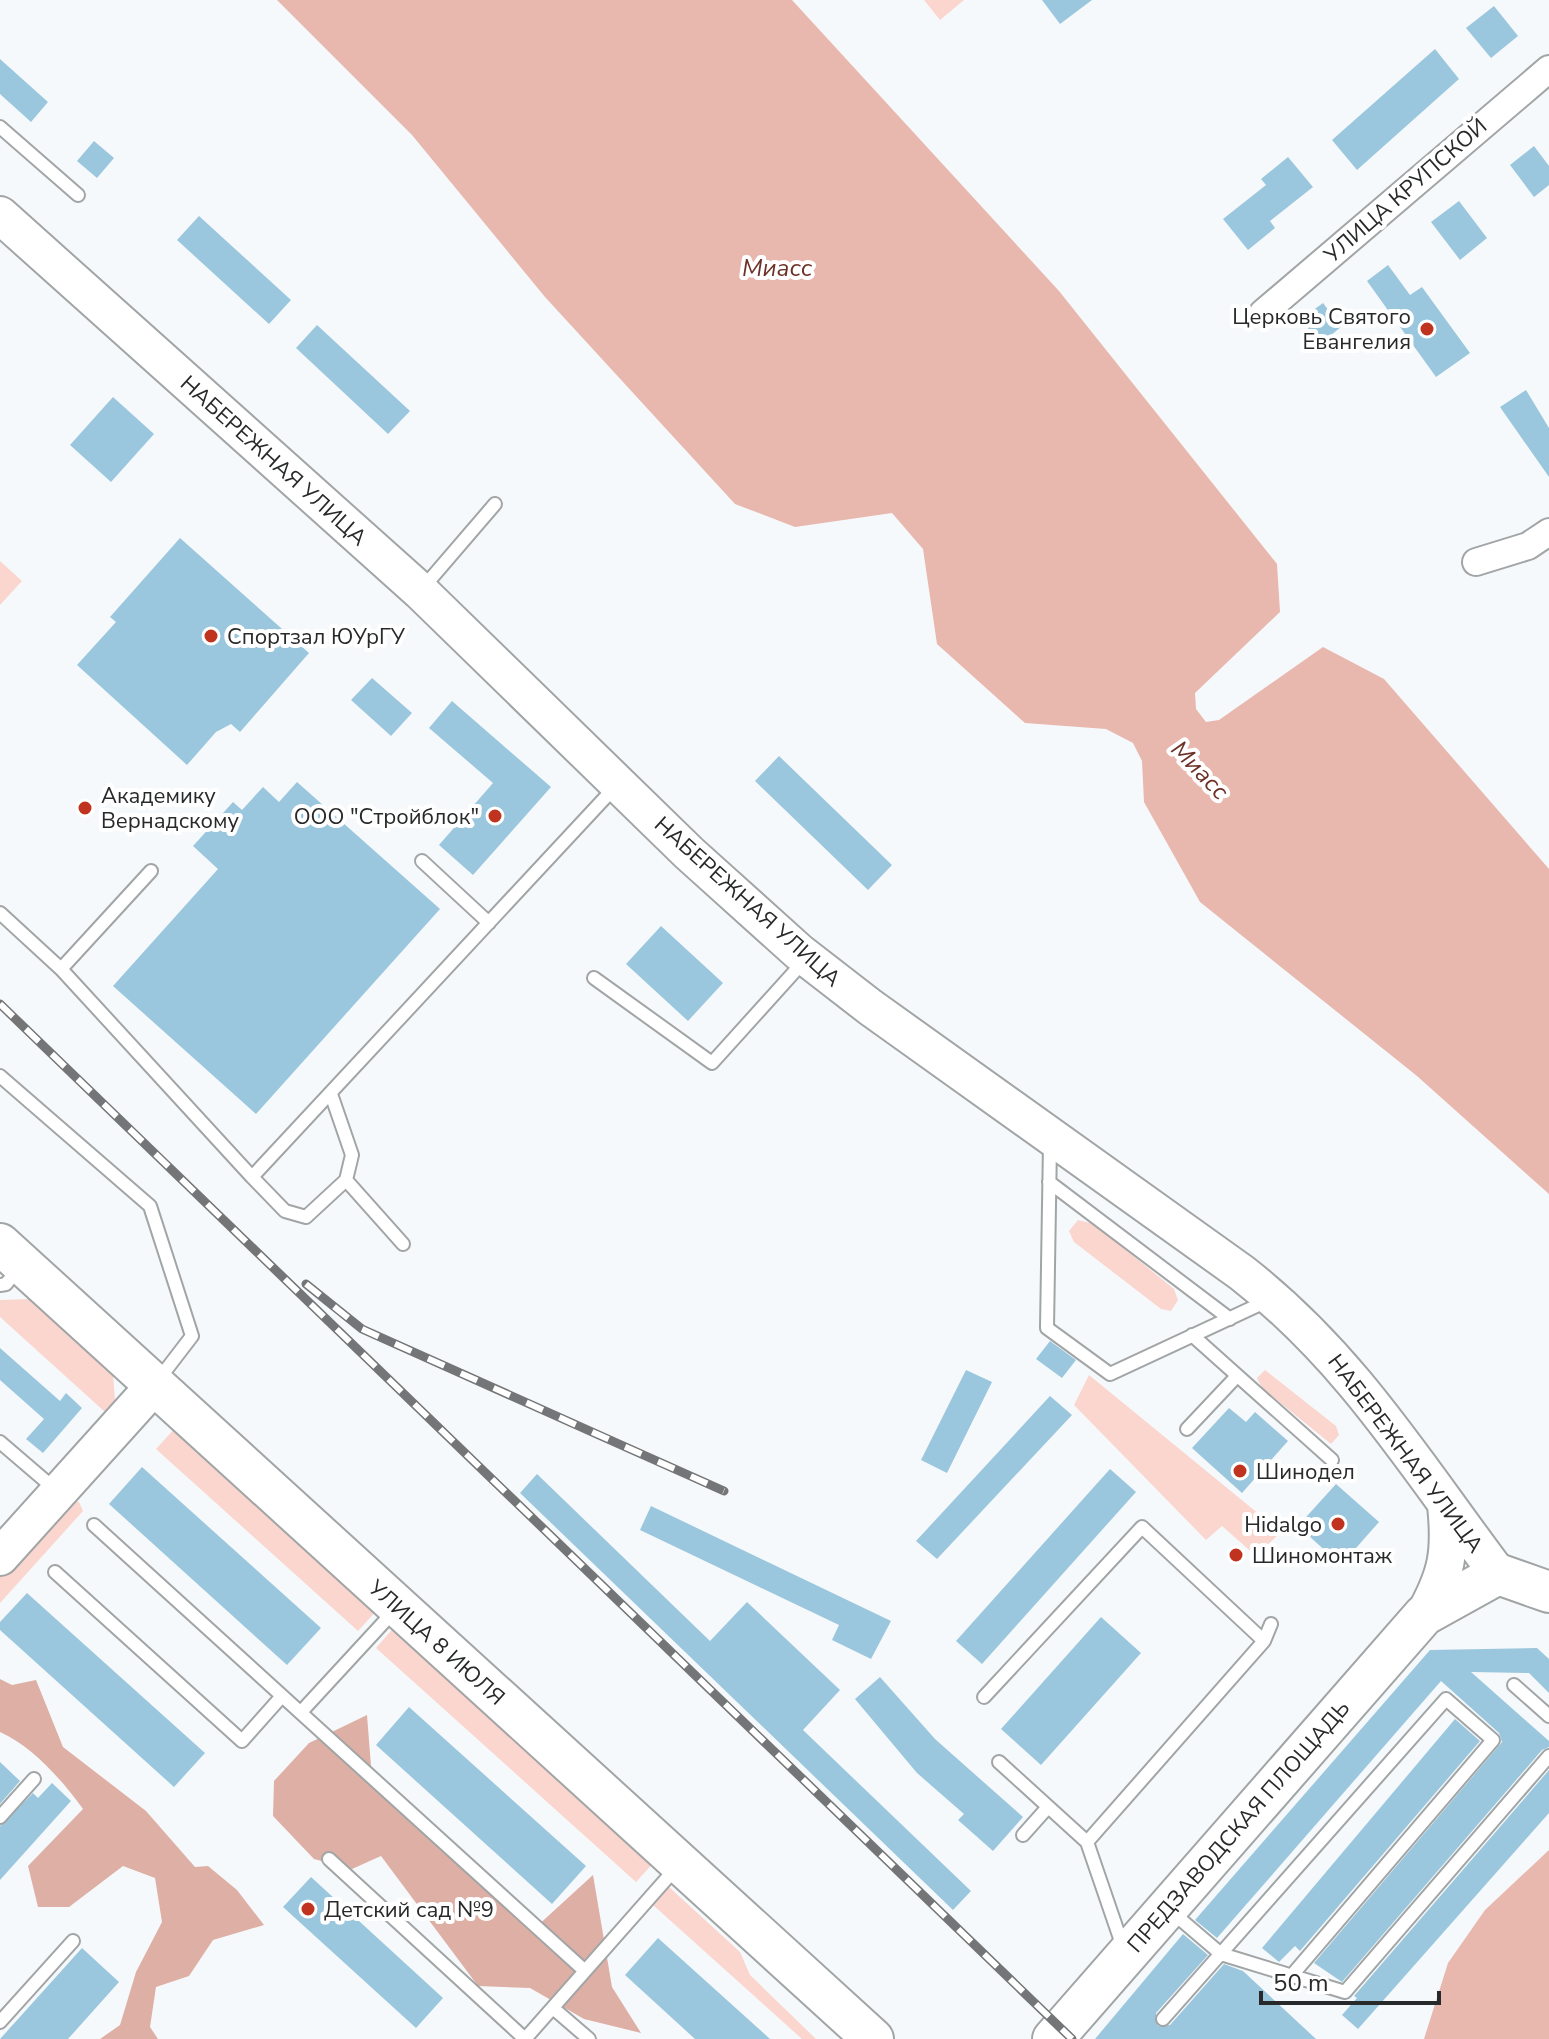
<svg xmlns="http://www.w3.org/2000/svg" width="1549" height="2039" viewBox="0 0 1549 2039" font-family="'Nunito Sans',sans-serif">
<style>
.green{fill:#fad6ce}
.forest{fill:#deafa5}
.water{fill:#e8b7ae}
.building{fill:#9ac7de}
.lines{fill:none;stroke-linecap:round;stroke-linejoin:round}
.lane-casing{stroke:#a2a5a6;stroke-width:16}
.street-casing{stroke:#a2a5a6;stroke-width:30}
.secondary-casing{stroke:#a2a5a6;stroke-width:40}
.primary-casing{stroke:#a2a5a6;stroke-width:44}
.lane{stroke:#fff;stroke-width:12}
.street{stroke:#fff;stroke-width:26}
.secondary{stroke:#fff;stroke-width:36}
.primary{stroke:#fff;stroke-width:40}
.rail-casing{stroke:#737576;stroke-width:9}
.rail{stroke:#fff;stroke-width:6;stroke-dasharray:18;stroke-linecap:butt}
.poi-dot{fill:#c0341f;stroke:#fff;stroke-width:3}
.labels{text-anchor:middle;stroke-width:8;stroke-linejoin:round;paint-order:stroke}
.street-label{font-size:22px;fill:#28292a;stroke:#fff}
.poi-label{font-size:22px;fill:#28292a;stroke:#fff;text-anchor:start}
.water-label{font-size:24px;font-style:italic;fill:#6c3025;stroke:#fff}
</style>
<rect width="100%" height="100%" fill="#f6f9fb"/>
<!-- green -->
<path class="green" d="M924,0H964L940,20Z
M0,561L22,581L0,605Z
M1078,1220L1094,1224L1174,1289L1178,1300L1171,1311L1161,1309L1074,1242L1069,1231Z
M31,1299L113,1373L115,1401L105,1412L0,1317V1300Z
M1265,1370L1336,1426L1339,1435L1331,1444L1262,1388L1257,1378Z
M1089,1375L1281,1532L1256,1556L1222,1526L1206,1540L1074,1405Z
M176,1427L378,1609L358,1631L156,1449Z
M70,1499L79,1502L83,1511L0,1603V1577Z
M396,1625L656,1860L636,1882L376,1648Z
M669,1887L740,1952L750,1975L816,2039H802L653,1905Z"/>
<!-- forest -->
<path class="forest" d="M0,1679L12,1685L36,1680L63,1747L146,1811L195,1867L208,1866L237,1890L264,1925L213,1940L189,1976L156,1987L150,2027L158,2039H100L120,2025L136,1972L162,1922L155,1878L123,1866L69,1907H38L28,1866L83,1809C63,1781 32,1746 0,1732Z
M367,1715L372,1779L535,1928L593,1875L612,1987L641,2033L584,2019L530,1988L478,1986L381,1856L352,1869L314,1859L273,1816L274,1781L309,1743Z"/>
<!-- water -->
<path class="water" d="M277,0H792L1059,291L1277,564L1280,612L1195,693L1196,709L1206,722L1219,720L1323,647L1384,679L1549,869V1194L1417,1076L1200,902L1144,802L1142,761L1133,743L1106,729L1025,723L937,644L923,549L892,513L795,527L735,504L545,297L412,135Z
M1549,1850V2039H1424L1448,1963L1485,1910Z"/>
<!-- building -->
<path class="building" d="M1042,0H1092L1060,24Z
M1494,6L1518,36L1491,58L1466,28Z
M1435,49L1459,79L1357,170L1332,140Z
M0,59L48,102L31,122L0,94Z
M94,141L114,158L97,178L77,161Z
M1534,146L1549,166V185L1534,197L1510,165Z
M1288,157L1313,187L1270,221L1275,228L1248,250L1223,219L1266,185L1261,179Z
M1459,201L1487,238L1460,260L1431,222Z
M199,216L291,300L269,324L177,240Z
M1388,265L1410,295L1422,287L1470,353L1436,377L1367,281Z
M1323,303L1341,327L1320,344L1301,319Z
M317,325L410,411L388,434L296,348Z
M1526,390L1549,428V477L1500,407Z
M113,397L154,434L111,482L70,445Z
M180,538L309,653L240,732L231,724L216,732L187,765L77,665L116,622L110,617Z
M372,678L412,713L391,736L351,700Z
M452,701L551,787L473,875L439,845L493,783L429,728Z
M779,756L892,865L868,890L755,781Z
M297,782L440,909L256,1114L113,986L218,869L193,846L233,802L242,810L263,787L279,802Z
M661,926L723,983L688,1021L626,964Z
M1050,1341L1076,1360L1062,1378L1036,1359Z
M0,1348L60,1401L66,1393L82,1408L43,1453L26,1439L44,1419L0,1380Z
M966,1370L992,1382L947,1473L921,1460Z
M1050,1396L1072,1415L937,1559L916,1541Z
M1229,1408L1246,1422L1255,1412L1288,1441L1242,1493L1192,1448Z
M142,1467L321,1628L287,1665L109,1504Z
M1110,1469L1136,1492L982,1664L956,1641Z
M537,1474L710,1641L747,1602L840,1690L803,1730L971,1891L953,1910L520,1493Z
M1336,1484L1379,1522L1341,1565L1298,1526Z
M651,1506L891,1621L871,1659L832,1640L839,1625L640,1530Z
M27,1593L205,1753L174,1787L0,1630V1622Z
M1101,1617L1141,1653L1041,1765L1001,1729Z
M1537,1648L1549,1659V1693L1529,1673L1471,1672L1549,1741V1747L1542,1750L1342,1982L1314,1963L1502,1742L1499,1733L1441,1681L1217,1938L1195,1920L1430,1650Z
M880,1677L935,1739L1023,1817L993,1851L958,1820L964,1814L917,1773L855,1699Z
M409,1707L586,1866L552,1904L376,1745Z
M1455,1719L1480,1741L1300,1951L1295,1946L1279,1962L1262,1948Z
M0,1762L20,1781L0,1804Z
M1549,1770V1813L1358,2029L1342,2015L1357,1998L1354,1996Z
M52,1783L71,1801L0,1880V1826L33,1793L38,1798Z
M311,1877L443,1998L416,2028L283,1907Z
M1183,1934L1208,1955L1156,2013L1158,2026L1170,2025L1224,1964L1243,1971L1316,2039H1095Z
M658,1938L770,2039H695L625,1975Z
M82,1948L119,1982L68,2039H0Z"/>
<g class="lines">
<!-- lane casing -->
<g class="lane-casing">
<path id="lane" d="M0,127L78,195
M422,589L495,504
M422,861L489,923
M0,913L61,969L151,871
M61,969L252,1177L616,786
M594,978L712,1063L805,960
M0,1076L150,1206L192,1336L159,1379
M331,1094L352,1155L346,1180L403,1244
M1050,1144L1047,1328L1110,1374L1269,1300
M252,1177L285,1211L306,1217L346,1180
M1049,1182L1230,1319
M0,1285L6,1284L18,1269
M1192,1335L1332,1460
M1187,1429L1237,1376
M0,1442L56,1490
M94,1525L585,1971
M55,1572L242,1741L282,1696
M1264,1641L1271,1624
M1514,1685L1549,1716
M984,1697L1142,1527L1264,1641L1087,1842
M301,1712L396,1609
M999,1762L1087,1842L1123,1947
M0,1817L34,1779
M1023,1835L1048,1807
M329,1859L525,2039
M1173,1913L1221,1954L1345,1992L1549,1756
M553,2008L589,2039
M1163,2019L1446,1699L1493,1740L1293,1974
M0,2022L73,1941
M525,2039L676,1868"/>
</g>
<!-- street casing -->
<g class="street-casing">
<path id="street" d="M1263,313L1549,69
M1476,562L1528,546L1549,532"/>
</g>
<!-- secondary casing -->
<g class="secondary-casing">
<path id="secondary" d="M0,215L420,591L689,853L799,952L870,1007L1242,1273C1352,1359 1415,1464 1498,1574
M0,1557L155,1385
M1424,1615C1447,1574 1451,1552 1446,1505"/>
</g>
<!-- primary casing -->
<g class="primary-casing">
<path id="primary" d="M0,1244L873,2039
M1053,2039L1424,1615L1498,1574L1549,1592"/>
</g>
<!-- lane -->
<use href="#lane" class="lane"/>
<!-- street -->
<use href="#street" class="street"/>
<!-- secondary -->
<use href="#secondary" class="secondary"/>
<!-- primary -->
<use href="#primary" class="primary"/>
<!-- rail casing -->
<g class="rail-casing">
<path id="rail" d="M0,1004L1072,2039
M306,1284L362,1329L724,1491"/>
</g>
<!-- rail -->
<use href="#rail" class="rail"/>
</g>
<!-- markers -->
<g class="poi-dot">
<circle cx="1427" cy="329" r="8"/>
<circle cx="211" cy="636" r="8"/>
<circle cx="85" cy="808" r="8"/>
<circle cx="495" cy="816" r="8"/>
<circle cx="1240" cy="1471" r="8"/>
<circle cx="1338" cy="1524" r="8"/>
<circle cx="1236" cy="1555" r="8"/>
<circle cx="308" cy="1909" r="8"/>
</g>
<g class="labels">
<!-- street labels -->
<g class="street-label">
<text transform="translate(1405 190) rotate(-41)" y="8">УЛИЦА КРУПСКОЙ</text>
<text transform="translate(274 460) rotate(42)" y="8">НАБЕРЕЖНАЯ УЛИЦА</text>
<text transform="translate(748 901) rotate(42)" y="8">НАБЕРЕЖНАЯ УЛИЦА</text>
<text transform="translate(1406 1453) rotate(53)" y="8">НАБЕРЕЖНАЯ УЛИЦА</text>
<text transform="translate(437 1642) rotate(42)" y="8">УЛИЦА 8 ИЮЛЯ</text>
<text transform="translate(1238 1826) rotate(-49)" y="8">ПРЕДЗАВОДСКАЯ ПЛОЩАДЬ</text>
</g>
<!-- poi labels -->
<g class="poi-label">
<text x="1411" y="324" text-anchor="end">Церковь Святого<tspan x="1411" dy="25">Евангелия</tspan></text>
<text x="227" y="644">Спортзал ЮУрГУ</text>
<text x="101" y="803">Академику<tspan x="101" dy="25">Вернадскому</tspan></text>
<text x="479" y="824" text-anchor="end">ООО "Стройблок"</text>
<text x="1256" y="1479">Шинодел</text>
<text x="1322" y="1532" text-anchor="end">Hidalgo</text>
<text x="1252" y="1563">Шиномонтаж</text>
<text x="324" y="1917">Детский сад №9</text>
</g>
<!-- water labels -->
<g class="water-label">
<text x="777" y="276">Миасс</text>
<text transform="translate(1200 770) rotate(46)" y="8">Миасс</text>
</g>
</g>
<!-- scale -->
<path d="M1261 1991v12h178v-12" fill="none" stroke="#28292a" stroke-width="4"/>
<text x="1273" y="1991" font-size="24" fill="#28292a" stroke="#ffffff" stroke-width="6" paint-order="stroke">50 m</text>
</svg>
